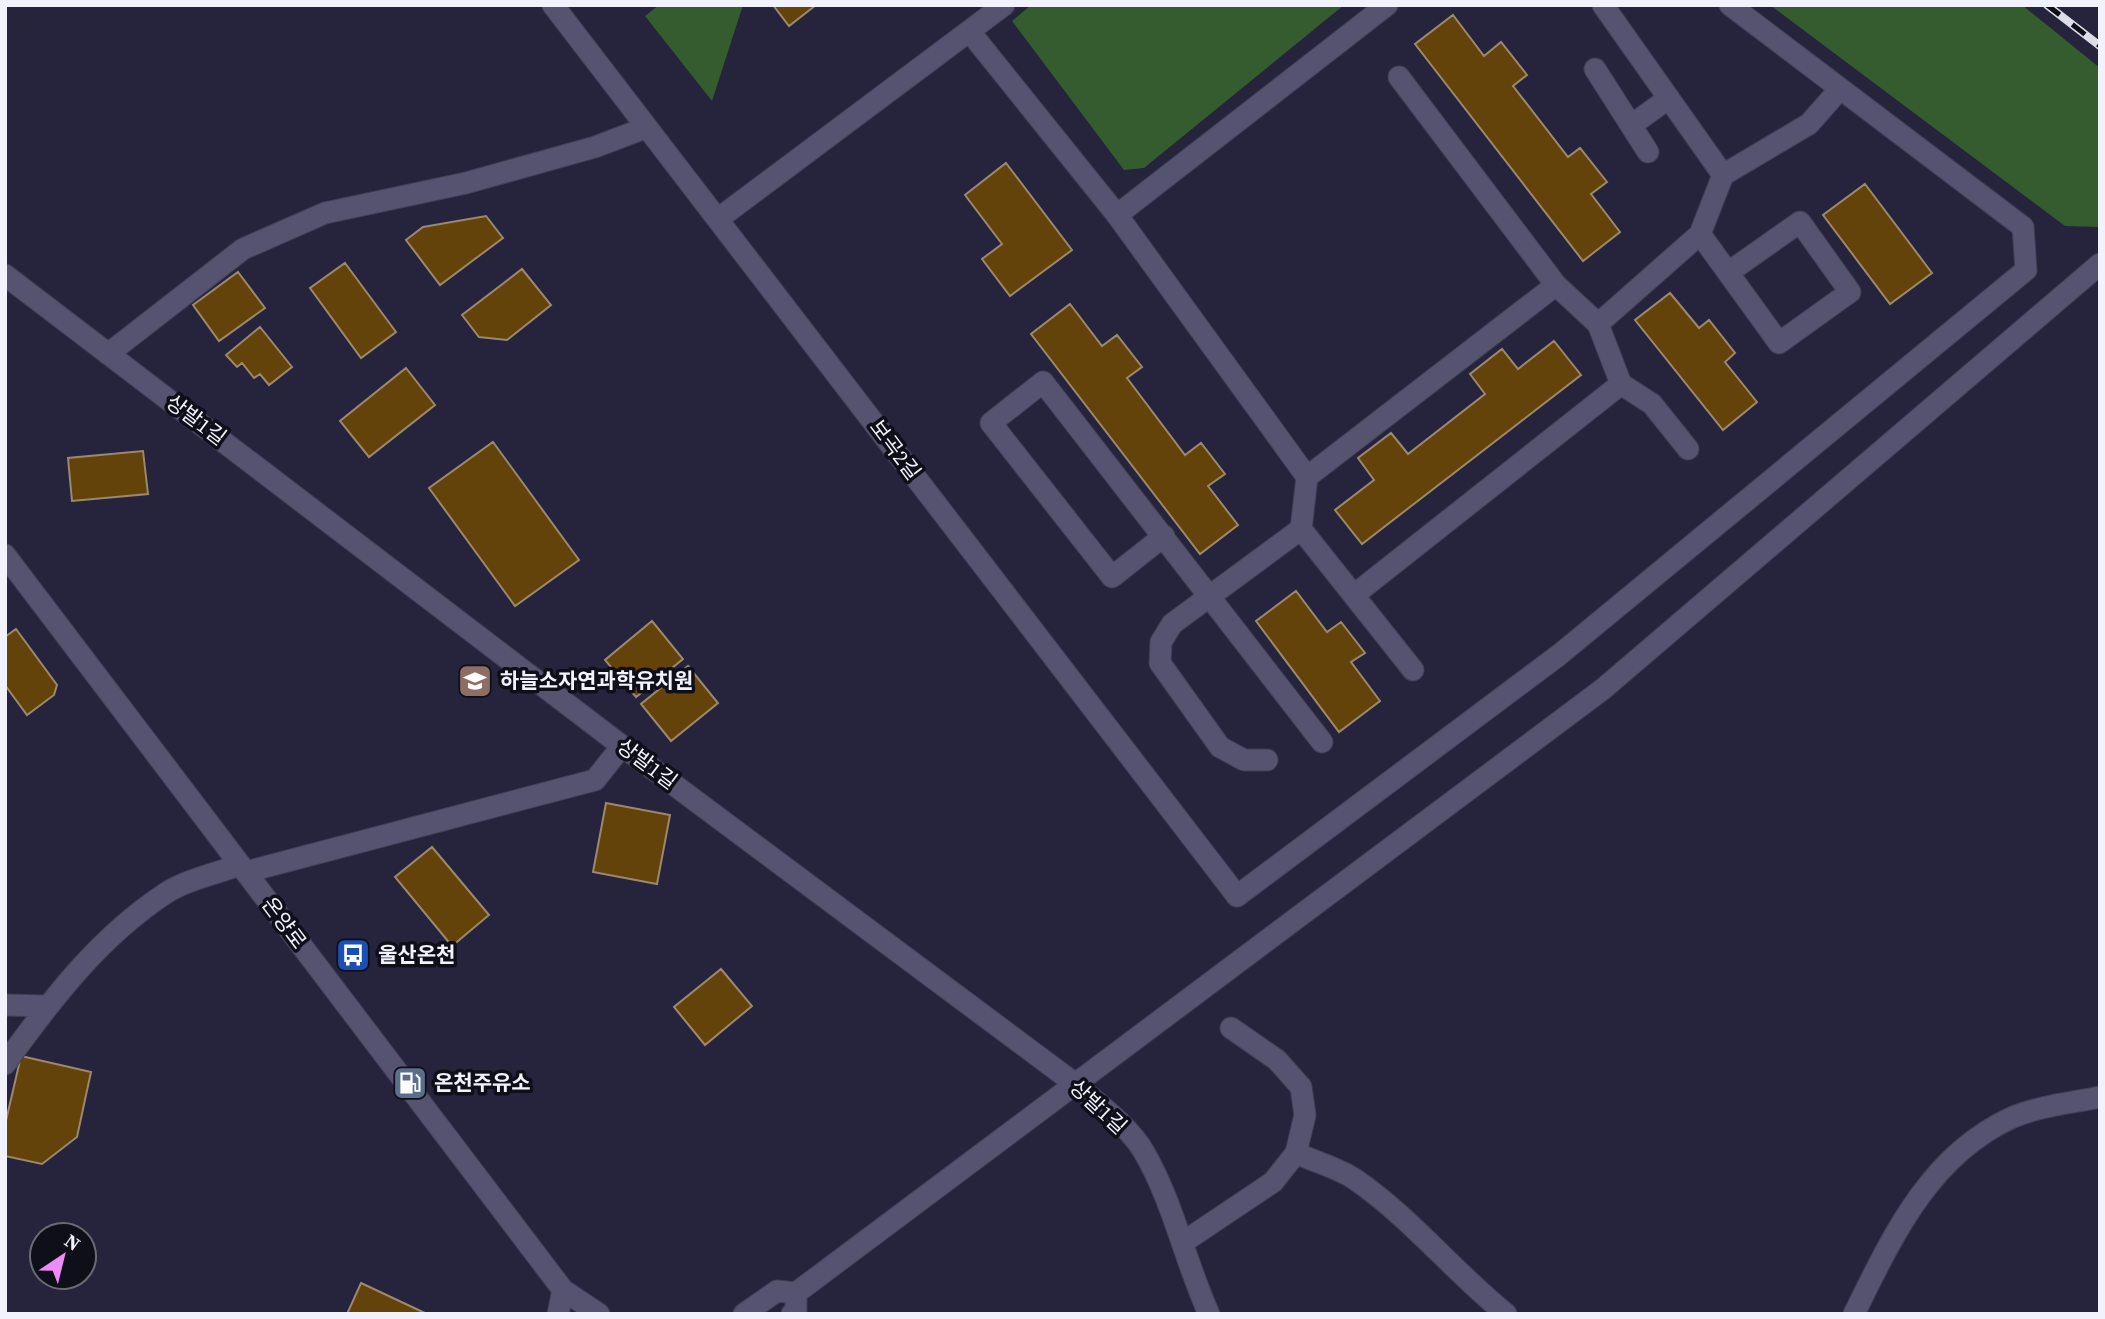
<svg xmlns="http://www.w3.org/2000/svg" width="2105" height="1319" viewBox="0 0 2105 1319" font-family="'Source Serif 4','Noto Sans KR',serif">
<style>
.green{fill:#345c2e}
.building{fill:#63430a;stroke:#9c886c;stroke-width:2}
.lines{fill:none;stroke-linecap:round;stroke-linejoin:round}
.lane-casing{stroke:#413f53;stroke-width:23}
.street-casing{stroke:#413f53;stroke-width:23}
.secondary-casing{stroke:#413f53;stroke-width:23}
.lane{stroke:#555370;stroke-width:21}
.street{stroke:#555370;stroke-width:21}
.secondary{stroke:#555370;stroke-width:21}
.rail-casing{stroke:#dddde8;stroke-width:8}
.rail{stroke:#0f0f1a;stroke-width:5;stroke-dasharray:16;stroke-linecap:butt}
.labels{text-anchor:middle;stroke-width:7;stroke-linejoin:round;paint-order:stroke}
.street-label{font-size:21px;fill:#f2f2fc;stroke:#0f0f1a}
.poi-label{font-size:21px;font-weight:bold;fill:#f2f2fc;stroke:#0f0f1a;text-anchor:start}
</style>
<rect width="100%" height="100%" fill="#26243d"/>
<!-- green -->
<path class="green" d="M659,5H743L712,101L645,16Z
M1031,5H1344L1144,168L1124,170L1012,21Z
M1770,5H2022L2100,68V227L2065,226Z"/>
<!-- building -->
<path class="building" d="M773,5H816L789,26Z
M1453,15L1484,56L1501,42L1527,75L1513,86L1568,157L1580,148L1607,182L1591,194L1620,232L1583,261L1415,44Z
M1006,163L1072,250L1010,296L982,259L1002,244L965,195Z
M1865,184L1932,273L1890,304L1823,215Z
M486,216L503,238L440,285L406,240L423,227Z
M345,263L396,332L361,358L310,288Z
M522,269L551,305L507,340L479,337L462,315Z
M238,272L265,308L219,341L193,305Z
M1670,293L1699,328L1709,320L1735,353L1725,362L1757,402L1723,430L1635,320Z
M1070,304L1102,346L1117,335L1142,367L1127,378L1185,455L1201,443L1225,474L1208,486L1238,525L1200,554L1031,334Z
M260,327L292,367L269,385L260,374L254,378L242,363L237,367L226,355Z
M1554,341L1581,375L1362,544L1335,510L1374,480L1358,458L1391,433L1408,454L1485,394L1470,374L1502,349L1518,369Z
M406,368L435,405L369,457L340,421Z
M493,442L579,560L515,606L429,488Z
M143,451L148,494L72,501L68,458Z
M1296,591L1327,632L1341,622L1365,653L1351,662L1380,701L1339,732L1256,621Z
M652,621L683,659L636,697L605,660Z
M16,629L57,685L54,695L27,715L5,685V637Z
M688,666L718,703L671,741L641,704Z
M606,803L670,815L657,884L593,872Z
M432,847L489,915L452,946L395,877Z
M721,969L752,1006L705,1045L674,1007Z
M21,1056L91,1072L77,1137L42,1164L5,1156V1125Z
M361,1283L427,1314H347Z"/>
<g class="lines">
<!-- lane casing -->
<g class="lane-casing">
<path id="lane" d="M1603,5L1723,175
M970,32L1117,215L1307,477L1301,529L1172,624L1161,642L1160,663L1220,747L1244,760H1267
M1595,69L1648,152
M1399,77L1556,285L1598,324L1621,384L1652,404L1688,449
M1633,124L1669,98
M1700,234L1779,343L1850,292L1800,222L1729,272
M1598,324L1700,234L1723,175L1809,124L1839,90
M1307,477L1556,285
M1301,529L1413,670
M1164,536L1112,577L991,423L1043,382L1322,742
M1354,595L1621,384"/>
</g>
<!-- street casing -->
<g class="street-casing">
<path id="street" d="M1117,215L1387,5
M718,219L1004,5
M5,275L622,746L1074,1083C1098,1104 1128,1125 1144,1152C1173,1202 1185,1261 1209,1314
M108,354L243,249L325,213L466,183L595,147L645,128
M246,872L595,780L622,746
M1237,896L1559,655L2026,270L2023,227L1730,5
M5,1005L47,1006
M5,1064C51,1000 99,937 166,893C186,880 217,873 240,865
M1296,1153C1315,1162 1339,1168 1356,1180C1411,1218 1454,1272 1506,1314
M1182,1243L1273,1182L1296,1153L1305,1115L1301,1087L1277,1060L1231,1028
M796,1293L1603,689L2100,264
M1854,1314C1892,1237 1929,1156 2011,1118C2038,1106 2071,1103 2100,1097"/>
</g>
<!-- secondary casing -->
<g class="secondary-casing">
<path id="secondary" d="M553,5L1237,896
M5,555L563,1290L599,1314
M558,1314L563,1290
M744,1314L777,1291L796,1293V1311L792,1314"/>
</g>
<!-- lane -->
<use href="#lane" class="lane"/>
<!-- street -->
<use href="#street" class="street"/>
<!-- secondary -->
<use href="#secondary" class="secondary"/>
<!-- rail casing -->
<g class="rail-casing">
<path id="rail" d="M2047,5L2100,46"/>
</g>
<!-- rail -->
<use href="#rail" class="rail"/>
</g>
<!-- icons -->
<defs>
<g id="school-square" transform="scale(1.75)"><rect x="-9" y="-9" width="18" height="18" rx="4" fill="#8d6e63" stroke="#0f0f1a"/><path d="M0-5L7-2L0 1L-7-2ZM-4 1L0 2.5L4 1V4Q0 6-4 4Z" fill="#fff"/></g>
<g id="bus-square" transform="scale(1.75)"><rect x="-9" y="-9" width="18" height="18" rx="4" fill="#1a4fb4" stroke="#0f0f1a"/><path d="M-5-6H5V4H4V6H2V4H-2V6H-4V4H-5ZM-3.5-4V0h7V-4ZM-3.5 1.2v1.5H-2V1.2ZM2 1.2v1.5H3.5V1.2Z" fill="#fff"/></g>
<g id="fuel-square" transform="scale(1.75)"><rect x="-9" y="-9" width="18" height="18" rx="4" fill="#5c6f8a" stroke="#0f0f1a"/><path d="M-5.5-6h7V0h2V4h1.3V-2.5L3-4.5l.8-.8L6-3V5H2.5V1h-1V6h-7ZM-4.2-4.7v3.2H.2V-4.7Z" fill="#fff"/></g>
</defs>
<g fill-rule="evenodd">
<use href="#school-square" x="475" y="681"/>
<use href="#bus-square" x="353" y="955"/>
<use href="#fuel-square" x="410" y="1083"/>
</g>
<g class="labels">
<!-- street labels -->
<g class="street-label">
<text transform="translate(196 420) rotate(37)" y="7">상발1길</text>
<text transform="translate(895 450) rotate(53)" y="7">보곡2길</text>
<text transform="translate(647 764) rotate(37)" y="7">상발1길</text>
<text transform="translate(284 923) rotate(53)" y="7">온양로</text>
<text transform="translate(1098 1107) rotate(43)" y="7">상발1길</text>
</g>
<!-- poi labels -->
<g class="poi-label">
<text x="500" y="688">하늘소자연과학유치원</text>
<text x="378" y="962">울산온천</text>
<text x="434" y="1090">온천주유소</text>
</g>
</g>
<!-- border -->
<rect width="2105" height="1319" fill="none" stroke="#f2f2fc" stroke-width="14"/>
<!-- north arrow -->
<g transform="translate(63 1256) rotate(35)"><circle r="33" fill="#0f0f1a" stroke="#6a6a74" stroke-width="2"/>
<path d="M0-5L12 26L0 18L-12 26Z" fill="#ef8bf7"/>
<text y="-10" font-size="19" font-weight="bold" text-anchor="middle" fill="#f2f2fc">N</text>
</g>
</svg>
